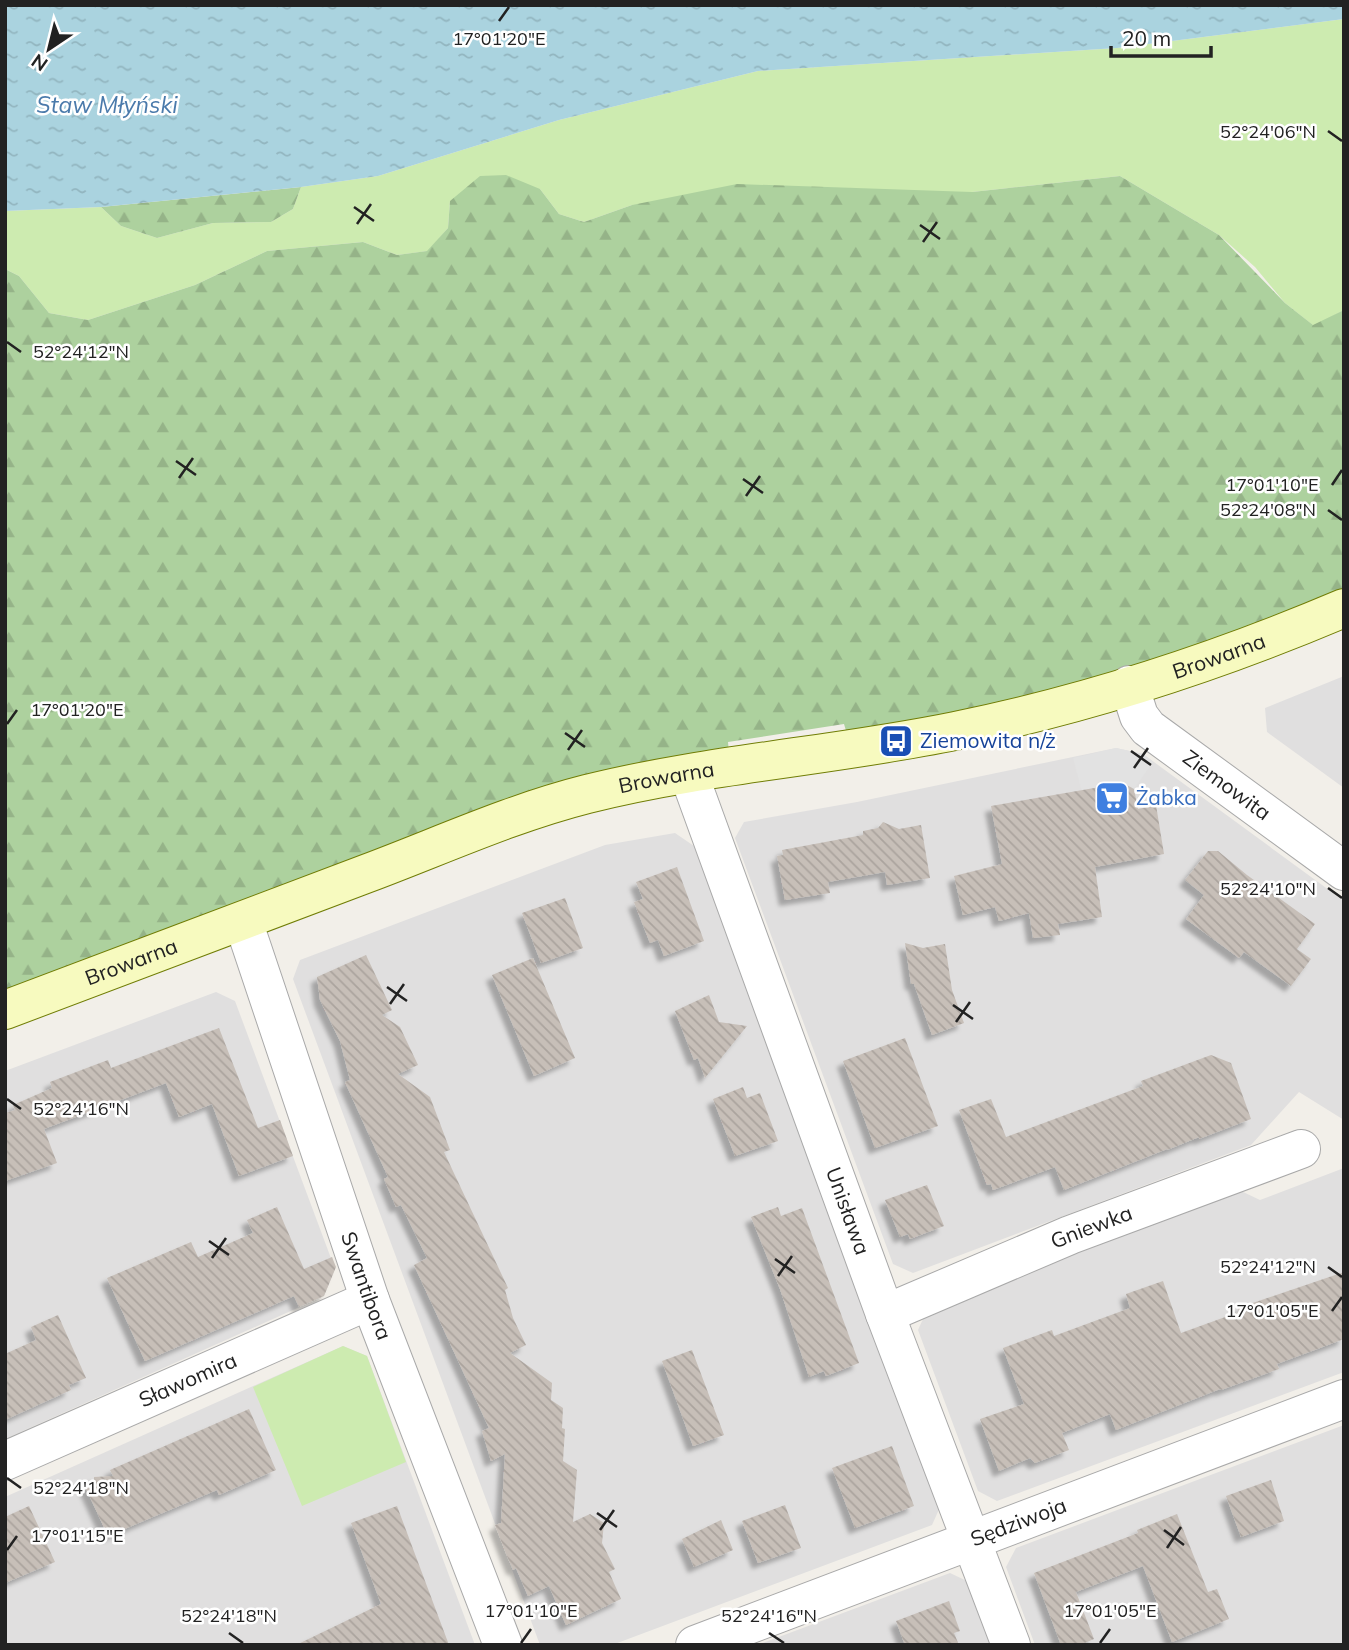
<svg xmlns="http://www.w3.org/2000/svg" width="1349" height="1650" viewBox="0 0 1349 1650" font-family="Mulish,sans-serif">
<style>
.residential{fill:#e0dfdf}
.grass{fill:#cdebb0}
.forest{fill:url(#forest-firs)}
.parking{fill:#e2e2e2}
.water{fill:url(#water-ripples)}
.building{fill:url(#building-back-hatch);filter:url(#shadow)}
.lines{fill:none;stroke-linecap:round;stroke-linejoin:round}
.street-casing{stroke:#a9a9a9;stroke-width:40}
.secondary-casing{stroke:#707d05;stroke-width:40}
.street{stroke:#fff;stroke-width:38}
.secondary{stroke:#f7fabf;stroke-width:38}
.ticks{fill:none;stroke:#222;stroke-width:2.5}
.labels{text-anchor:middle;stroke-width:5;stroke-linejoin:round;paint-order:stroke}
.street-label{font-size:21px;fill:#222;stroke:#fff}
.transit-label{font-size:21px;fill:#164399;stroke:#fff;text-anchor:start}
.shop-label{font-size:21px;fill:#366cbe;stroke:#fff;text-anchor:start}
.water-label{font-size:23px;font-style:italic;fill:#4a7aab;stroke:#fff}
.ticks-label{font-size:18px;text-anchor:middle;fill:#222;stroke:#fff;stroke-width:5;stroke-linejoin:round;paint-order:stroke}
</style>
<defs>
<pattern id="forest-firs" width="22" height="20" patternUnits="userSpaceOnUse" patternTransform="scale(1.75)"><rect width="22" height="20" fill="#add19e"/><path d="M5 1l3.5 6h-7zM16 11l3.5 6h-7z" fill="#95b388"/></pattern>
<pattern id="water-ripples" width="26" height="14" patternUnits="userSpaceOnUse" patternTransform="scale(1.75)"><rect width="26" height="14" fill="#aad3df"/><path d="M2 4q2-2 4 0t4 0M15 11q2-2 4 0t4 0" fill="none" stroke="#92b5bf"/></pattern>
<pattern id="building-back-hatch" width="6" height="6" patternUnits="userSpaceOnUse" patternTransform="scale(1.75)"><rect width="6" height="6" fill="#c7bfb8"/><path d="M-1 5l2 2M0 0l6 6M5-1l2 2" fill="none" stroke="#aba49e"/></pattern>
<filter id="shadow"><feDropShadow dx="-6" dy="6" stdDeviation="2" flood-color="#0004"/></filter>
</defs>
<rect width="100%" height="100%" fill="#f2efe9"/>
<!-- residential -->
<path class="residential" d="M1344,676V788L1267,732L1265,708Z
M1116,748L1143,754L1344,901V1120L1299,1092L1251,1145L913,1273L893,1264L735,838L744,822L857,802Z
M675,833L694,846L941,1505L932,1525L612,1645H540L293,979L300,960L605,845Z
M216,992L235,1001L335,1269L324,1296L5,1439V1071Z
M1344,1168V1372L997,1501L978,1491L918,1330L927,1310L1241,1191L1260,1200Z
M343,1346L367,1356L475,1645H5V1497Z
M1344,1425V1645H1035L1006,1567L1016,1548Z
M950,1573L969,1582L992,1645H757Z"/>
<!-- grass -->
<path class="grass" d="M1344,19V310L1314,326L1285,303L1255,267L1219,235L1120,176L972,192L632,205L584,222L559,214L540,189L450,201L448,228L428,251L397,255L363,242L267,251L195,285L88,320L49,313L19,276L5,269V211L101,207L121,226L157,238L213,223L271,222L293,209L301,187L378,176L559,120L758,71L1117,48Z
M343,1346L367,1356L406,1462L302,1506L253,1387Z"/>
<!-- forest -->
<path class="forest" d="M506,175L540,189L559,214L584,222L632,205L737,184L972,192L1120,176L1219,235L1285,303L1313,325L1344,310V591L1229,637L1037,695L847,734L844,724L728,742L729,753L5,993V269L19,276L49,313L88,320L195,285L267,251L363,242L397,255L427,251L448,228L450,201L480,176Z
M301,187L293,209L271,222L213,223L157,238L121,226L101,207Z"/>
<!-- parking -->
<path class="parking" d="M1116,748L1143,754L1153,762L1134,789L1123,783L1082,792L1073,758Z"/>
<!-- water -->
<path class="water" d="M5,5H1344V19L1117,48L758,71L559,120L378,176L301,187L101,207L5,211Z"/>
<!-- building -->
<path class="building" d="M1123,783L1134,789L1138,809L1156,805L1164,854L1095,867L1102,917L1058,924L1060,935L1033,938L1029,913L999,921L995,907L963,915L954,876L1002,864L991,806Z
M883,822L899,829L921,825L930,878L887,885L885,872L828,882L830,893L785,900L777,856L783,855L782,850L863,835V831L878,828Z
M1208,851H1218L1247,875L1315,924L1297,949L1311,959L1291,986L1244,952L1239,958L1186,919L1204,895L1185,880Z
M677,867L704,941L664,956L658,940L650,943L634,902L643,899L636,882Z
M565,898L583,948L541,963L522,913Z
M905,943L923,948L945,944L952,990L964,1023L932,1035L914,984H911Z
M366,955L392,1010L382,1015L400,1027L418,1065L398,1074L430,1097L450,1150L444,1152L508,1288L505,1290L513,1318L526,1345L510,1353L552,1383L551,1400L563,1408L562,1428L565,1429L563,1461L577,1470L573,1522L590,1514L604,1523L602,1543L615,1569L609,1572L621,1599L566,1625L549,1586L528,1596L516,1568L513,1570L507,1556L495,1525L501,1523L505,1454L491,1461L482,1431L489,1428L414,1265L427,1258L401,1205L396,1207L384,1179L388,1177L345,1082L350,1080L340,1041L320,1000L317,977Z
M533,958L575,1058L534,1076L492,975Z
M709,995L719,1022L747,1026L705,1078L698,1058L694,1060L675,1011Z
M219,1028L258,1128L280,1120L293,1156L239,1176L212,1104L179,1117L166,1083L44,1129L57,1163L5,1181V1113L15,1110L13,1105L52,1088L50,1082L92,1066L108,1060L111,1068Z
M905,1038L938,1126L875,1148L843,1061Z
M1211,1055L1231,1063L1251,1119L1199,1139V1137L1167,1150V1149L1064,1190L1055,1167L993,1190L991,1184L987,1185L959,1110L991,1099L1006,1137L1143,1086L1141,1081Z
M743,1087L747,1098L760,1093L778,1141L735,1156L713,1099Z
M927,1185L944,1226L910,1239L908,1234L900,1237L885,1200Z
M277,1207L304,1269L332,1257L336,1267L324,1296L299,1307L294,1296L145,1361L107,1278L191,1242L198,1257L253,1233L247,1220Z
M778,1207L781,1216L802,1208L859,1363L826,1376L824,1371L809,1377L780,1289L751,1217Z
M1344,1272V1339L1277,1364L1279,1369L1221,1390L1220,1389L1116,1430L1110,1414L1062,1433L1069,1450L1035,1463L1030,1458L999,1471L980,1419L1024,1404L1003,1348L1052,1330L1054,1336L1130,1308L1126,1294L1163,1281L1181,1333L1239,1312L1238,1308Z
M58,1315L86,1378L69,1385L71,1390L5,1420V1354L36,1340L31,1327Z
M692,1350L724,1435L693,1446L662,1361Z
M249,1409L276,1470L219,1495L217,1490L108,1536L83,1482L94,1481V1477L113,1476L110,1470Z
M892,1446L914,1506L855,1528L832,1468Z
M1271,1480L1284,1521L1241,1537L1226,1496Z
M785,1505L801,1548L758,1563L742,1521Z
M29,1506L55,1562L5,1583V1517Z
M397,1506L449,1645H296L381,1604L351,1523Z
M1177,1514L1208,1592L1217,1589L1229,1619L1172,1642L1143,1566L1076,1592L1094,1639L1080,1645H1061L1034,1573L1138,1533L1137,1530Z
M721,1520L733,1550L694,1567L682,1539Z
M949,1601L960,1631L954,1633L959,1645H905L896,1621Z"/>
<g class="lines">
<!-- street casing -->
<g class="street-casing">
<g id="street">
<path id="s1" d="M1129,685L1139,716L1148,728L1344,871"/>
<path id="s2" d="M689,775L885,1314L1011,1645"/>
<path id="s3" d="M243,921L370,1300L503,1645"/>
<path id="s4" d="M885,1314L1070,1235L1301,1149"/>
<path id="s5" d="M5,1461L370,1300"/>
<path id="s6" d="M695,1645L1344,1399"/>
</g>
</g>
<!-- secondary casing -->
<g class="secondary-casing">
<g id="secondary">
<path id="s7" d="M5,1010C126,964 247,919 368,873C440,846 512,813 587,794C707,764 833,756 955,731C1088,704 1219,661 1344,608"/>
</g>
</g>
<!-- street -->
<use href="#street" class="street"/>
<!-- secondary -->
<use href="#secondary" class="secondary"/>
</g>
<!-- ticks -->
<path class="ticks" d="M499,21L509,7M1328,131L1342,141M354,207L374,221M357,224L371,204M920,225L940,239M923,242L937,222M7,342L21,352M176,461L196,475M179,478L193,458M743,479L763,493M1332,485L1342,470M746,496L760,476M1328,510L1342,520M7,724L17,710M565,733L585,747M568,750L582,730M1131,751L1151,765M1134,768L1148,748M1328,888L1342,898M387,987L407,1001M390,1004L404,984M953,1005L973,1019M956,1022L970,1002M7,1099L21,1109M209,1241L229,1255M212,1258L226,1238M775,1259L795,1273M1328,1267L1342,1277M778,1276L792,1256M1332,1311L1342,1297M7,1478L21,1488M597,1513L617,1527M600,1530L614,1510M1164,1530L1184,1545M1167,1548L1181,1527M7,1550L17,1536M229,1633L243,1643M769,1633L784,1643M521,1643L531,1629M1100,1643L1110,1629"/>
<!-- icons -->
<defs>
<g id="bus-square" transform="scale(1.75)"><rect x="-9" y="-9" width="18" height="18" rx="4" fill="#1a4fb4" stroke="#fff"/><path d="M-5-6H5V4H4V6H2V4H-2V6H-4V4H-5ZM-3.5-4V0h7V-4ZM-3.5 1.2v1.5H-2V1.2ZM2 1.2v1.5H3.5V1.2Z" fill="#fff"/></g>
<g id="supermarket-square" transform="scale(1.75)"><rect x="-9" y="-9" width="18" height="18" rx="4" fill="#3f7fe0" stroke="#fff"/><path d="M-6-5.5h2.5l.6 2H6L4.5 2H-2.5L-4.4-4H-6ZM-1.5 3.2a1.3 1.3 0 1 0 .1 0ZM3 3.2a1.3 1.3 0 1 0 .1 0Z" fill="#fff"/></g>
</defs>
<g fill-rule="evenodd">
<use href="#bus-square" x="896" y="741"/>
<use href="#supermarket-square" x="1112" y="798"/>
</g>
<g class="labels">
<!-- street labels -->
<g class="street-label">
<text dy="7" stroke="none"><textPath href="#s7" startOffset="1269">Browarna</textPath></text>
<text dy="7" stroke="none"><textPath href="#s7" startOffset="702">Browarna</textPath></text>
<text dy="7" stroke="none"><textPath href="#s1" startOffset="145">Ziemowita</textPath></text>
<text dy="7" stroke="none"><textPath href="#s7" startOffset="135">Browarna</textPath></text>
<text dy="7" stroke="none"><textPath href="#s2" startOffset="464">Unisława</textPath></text>
<text dy="7" stroke="none"><textPath href="#s4" startOffset="224">Gniewka</textPath></text>
<text dy="7" stroke="none"><textPath href="#s3" startOffset="385">Swantibora</textPath></text>
<text dy="7" stroke="none"><textPath href="#s5" startOffset="200">Sławomira</textPath></text>
<text dy="7" stroke="none"><textPath href="#s6" startOffset="346">Sędziwoja</textPath></text>
</g>
<!-- transit labels -->
<g class="transit-label">
<text x="920" y="748">Ziemowita n/ż</text>
</g>
<!-- shop labels -->
<g class="shop-label">
<text x="1136" y="805">Żabka</text>
</g>
<!-- water labels -->
<g class="water-label">
<text x="107" y="113">Staw Młyński</text>
</g>
</g>
<g class="ticks-label">
<text x="499" y="45">17°01'20"E</text>
<text x="1268" y="138">52°24'06"N</text>
<text x="81" y="358">52°24'12"N</text>
<text x="1272" y="491">17°01'10"E</text>
<text x="1268" y="516">52°24'08"N</text>
<text x="77" y="716">17°01'20"E</text>
<text x="1268" y="895">52°24'10"N</text>
<text x="81" y="1115">52°24'16"N</text>
<text x="1268" y="1273">52°24'12"N</text>
<text x="1272" y="1317">17°01'05"E</text>
<text x="81" y="1494">52°24'18"N</text>
<text x="77" y="1542">17°01'15"E</text>
<text x="531" y="1617">17°01'10"E</text>
<text x="1110" y="1617">17°01'05"E</text>
<text x="229" y="1622">52°24'18"N</text>
<text x="769" y="1622">52°24'16"N</text>
</g>
<!-- border -->
<rect width="1349" height="1650" fill="none" stroke="#222222" stroke-width="14"/>
<!-- north arrow -->
<g transform="translate(49 49) rotate(215)" stroke="#ffffff" stroke-width="5" paint-order="stroke">
<path d="M0-5L12 26L0 18L-12 26Z" fill="#222222"/>
<text y="-10" font-size="19" font-weight="bold" text-anchor="middle" fill="#222222">N</text>
</g>
<!-- scale -->
<path d="M1111 46v10h100v-10" fill="none" stroke="#222222" stroke-width="3.5"/>
<text x="1122" y="46" font-size="21" fill="#222222" stroke="#ffffff" stroke-width="5" paint-order="stroke">20 m</text>
</svg>
